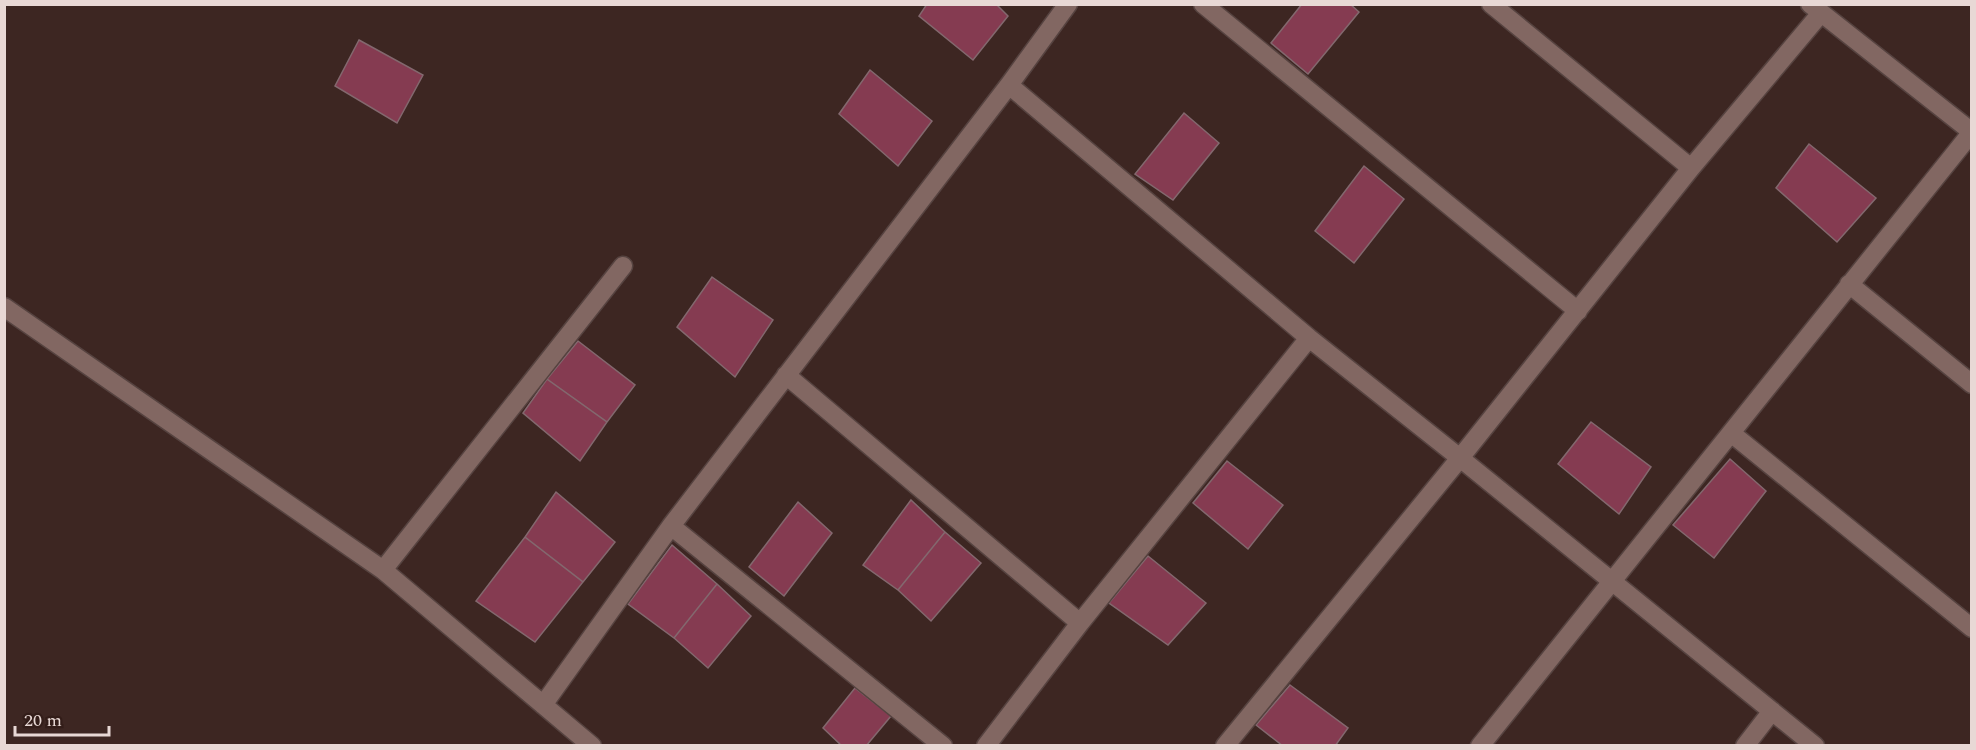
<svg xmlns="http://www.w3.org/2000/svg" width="1976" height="750" viewBox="0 0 1976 750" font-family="Spectral,serif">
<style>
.building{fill:#853b51;stroke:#83686e;stroke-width:1.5}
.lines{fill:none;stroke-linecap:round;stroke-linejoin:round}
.street-casing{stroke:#564340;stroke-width:21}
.street{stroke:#826762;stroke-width:18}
</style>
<rect width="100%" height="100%" fill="#3d2622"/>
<!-- building -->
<path class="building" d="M927,4H996L1008,16L973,60L919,16Z
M1302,4H1350L1359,12L1308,74L1271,43Z
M359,40L423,75L397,123L335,86Z
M870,70L932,121L898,166L839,114Z
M1184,113L1219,143L1173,200L1135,174Z
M1809,144L1876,198L1837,242L1776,188Z
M1364,166L1404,199L1354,263L1315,231Z
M712,277L773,320L735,377L677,327Z
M578,341L635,385L607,422L547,379Z
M547,379L607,422L580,461L523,413Z
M1591,422L1651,467L1619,514L1558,464Z
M1730,459L1766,491L1714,558L1673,525Z
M1227,461L1283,505L1248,549L1193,503Z
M556,492L615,542L583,582L525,537Z
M911,500L945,532L898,590L863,565Z
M798,502L832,533L784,596L749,567Z
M945,532L981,563L931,621L898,590Z
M525,537L583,582L535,642L476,601Z
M672,545L717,584L674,638L628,604Z
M1148,556L1206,603L1168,645L1109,603Z
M717,584L751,616L708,668L674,638Z
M1290,685L1348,728L1335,746H1283L1256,725Z
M855,688L891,716L866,746H842L823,728Z"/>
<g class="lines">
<!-- street casing -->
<g class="street-casing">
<path id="street" d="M1203,4L1578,311
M1491,4L1691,168
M1810,4L1972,132
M1009,85L1309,338L1460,458L1815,746
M1849,284L1972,384
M4,307L383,570L592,746
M786,375L1080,623
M1731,433L1972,628
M671,526L943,746
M383,570L623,266
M543,705L671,526L1009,85L1068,4
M986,746L1080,623L1309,338
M1225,746L1460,458L1691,168L1821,13
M1480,746L1972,132
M1745,746L1772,711"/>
</g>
<!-- street -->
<use href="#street" class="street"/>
</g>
<!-- border -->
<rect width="1976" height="750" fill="none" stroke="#e8d8d5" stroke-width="12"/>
<!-- scale -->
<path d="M15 726v9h94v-9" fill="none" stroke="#e8d8d5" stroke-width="3"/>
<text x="24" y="726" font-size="18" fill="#e8d8d5" stroke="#331d19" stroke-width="4.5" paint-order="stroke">20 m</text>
</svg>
